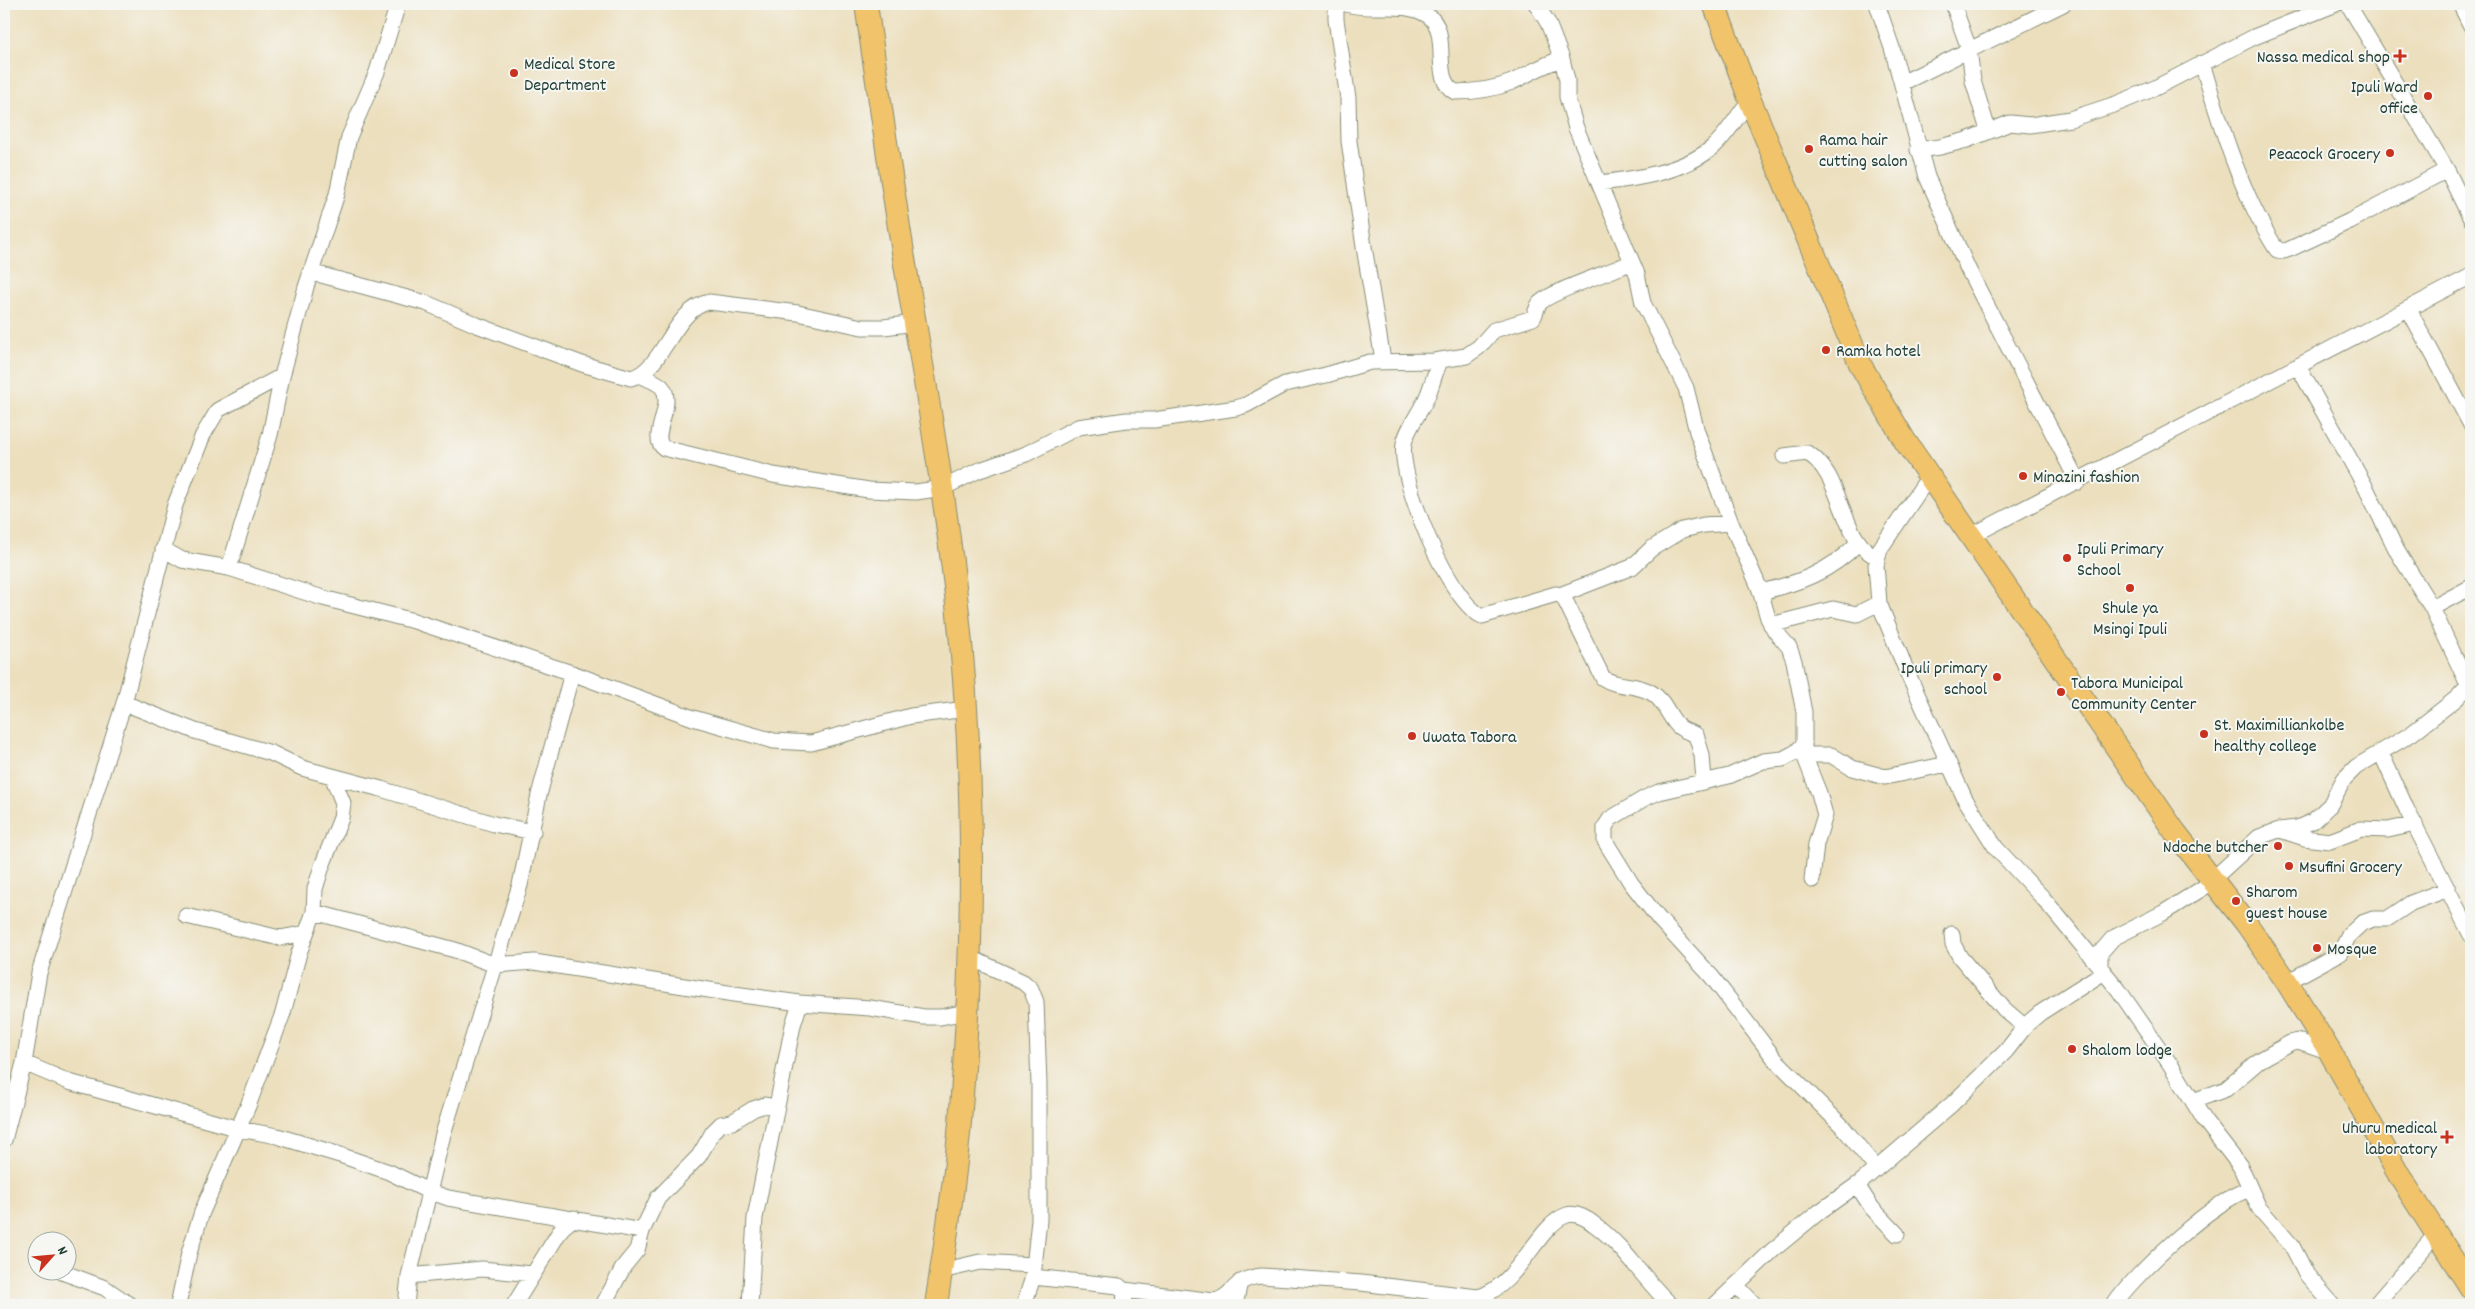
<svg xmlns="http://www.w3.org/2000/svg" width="2475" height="1309" viewBox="0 0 2475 1309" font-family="Dekko,sans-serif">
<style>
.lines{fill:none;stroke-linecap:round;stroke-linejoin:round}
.minor-casing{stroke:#868e78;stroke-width:17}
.highway-casing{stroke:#868e78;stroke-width:24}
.minor{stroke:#fff;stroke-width:15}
.highway{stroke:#f1c36a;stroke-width:22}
.poi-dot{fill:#c8321e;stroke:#f6f6f2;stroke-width:2}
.labels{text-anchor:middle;stroke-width:4;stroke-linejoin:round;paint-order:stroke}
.poi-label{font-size:18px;fill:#1f3d34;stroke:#f6f6f2;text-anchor:start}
</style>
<rect width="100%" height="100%" fill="#f6f6f2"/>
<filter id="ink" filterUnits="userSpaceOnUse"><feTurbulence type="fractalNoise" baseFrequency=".02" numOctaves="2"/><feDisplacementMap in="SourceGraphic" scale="10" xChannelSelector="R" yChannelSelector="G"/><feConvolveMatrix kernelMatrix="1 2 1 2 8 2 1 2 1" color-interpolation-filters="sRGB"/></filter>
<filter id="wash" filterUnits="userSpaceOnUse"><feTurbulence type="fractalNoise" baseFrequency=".0096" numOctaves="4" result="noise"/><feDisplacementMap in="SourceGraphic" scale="20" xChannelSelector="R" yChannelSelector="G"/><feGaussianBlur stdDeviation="1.12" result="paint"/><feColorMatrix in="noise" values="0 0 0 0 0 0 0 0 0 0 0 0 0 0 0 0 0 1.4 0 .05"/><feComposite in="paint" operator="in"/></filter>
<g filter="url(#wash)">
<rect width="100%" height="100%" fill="#ecdfbd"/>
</g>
<g filter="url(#ink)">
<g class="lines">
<!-- minor casing -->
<g class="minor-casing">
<path id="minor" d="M1336,4V20L1348,98L1349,141L1364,247L1383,360
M1346,4C1372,12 1403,0 1427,15C1453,31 1429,78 1455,92C1474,92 1495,89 1512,82C1529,74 1543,64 1562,59
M1536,4L1548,23L1562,59L1567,80V97L1576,128L1637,274L1643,303L1686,388L1697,432L1731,523L1759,587L1768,618L1775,631L1789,647L1794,661L1804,712V755L1819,793L1825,815L1816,844L1812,880
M1877,4L1892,48L1927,177L1968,269L2078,482
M1953,4L1969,49L1973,81L1988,130
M2348,4L2447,170L2471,219
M2460,4L2471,26
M2202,63C2221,127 2241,194 2277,250L2284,251L2290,249L2350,221L2447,170
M1902,83L2063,4
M1918,150L1940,147L1967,140L2010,123L2030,125L2070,119L2116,104L2155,88L2254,37L2336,4
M1599,183C1637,179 1682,172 1712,148C1727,135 1738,115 1750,100
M310,272L426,303L477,325L582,364L631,378C663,371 673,309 709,302L798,313L862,327H884L915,323
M2409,310L2471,425
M1440,361C1435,372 1432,385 1427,397C1421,411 1406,430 1404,444C1398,479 1449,602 1482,616L1556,594L1563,596L1603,678C1618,688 1636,683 1652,693C1665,701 1668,716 1678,726C1683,731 1690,732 1696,735L1702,755L1704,781
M2299,368L2366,488L2397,551L2432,608L2471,691
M640,375C647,379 656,381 662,387C676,403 648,438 664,448L773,475L869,490L916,492L943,488L977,471L1026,454L1078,427L1127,420H1154L1236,408L1246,405L1285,384L1326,375L1370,362L1434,361L1466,356L1479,347L1494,330L1533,318C1536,314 1536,308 1539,304C1548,292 1614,271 1632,262
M1784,456L1807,453C1844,473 1840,545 1878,557
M1928,478L1880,549L1876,565L1879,603L1907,672L1965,799L1996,848L2043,898L2118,989L2170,1064L2205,1121L2240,1166L2259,1208L2292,1246L2307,1275L2333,1305
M1969,537L2471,276
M163,549L182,560L229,568L323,598L414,621L572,673L693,718L774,741L811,743L911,716L966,709
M229,568L270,435L282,376L306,287L337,194L349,137L377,72L398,4
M1761,592C1799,583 1830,572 1858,543
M1560,595L1632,567L1651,549L1682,530L1704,525L1731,523
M2432,608L2471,587
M1771,625L1833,609L1857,614L1879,603
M124,703L195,731L271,753L302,768L381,789L494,824L533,832
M1803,745L1796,752L1783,759L1763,761L1729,776L1659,792L1645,798L1610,819L1605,827V841L1631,883L1659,919L1712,977L1775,1059L1842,1126L1876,1168
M2381,753L2407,810L2471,935
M1804,755H1831L1852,768L1885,777L1948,764
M2283,831L2304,838L2330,841L2361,829L2388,830L2415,824
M314,912L455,950L495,965L534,962L734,994L800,1003L870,1008L924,1017H941L966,1012
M186,916L280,938L306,933
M1952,934L1953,944L1960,957L2004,1009L2025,1027
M969,957L1023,982L1031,989L1036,1002L1039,1084V1220L1033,1277L1024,1305
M2287,982L2340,953L2349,935L2362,923L2373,919H2387L2411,903L2448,889
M24,1063L69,1082L239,1129L277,1136L340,1155L389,1172L428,1191L448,1198L642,1231
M2193,1101L2226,1089L2260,1060L2290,1043L2298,1041L2330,1052
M4,1140L24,1063L39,973L124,703L175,505L203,435L218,410L282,376
M1857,1185L1872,1208L1897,1234
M941,1271L980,1262L1034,1265
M62,1272L105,1288L130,1305
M409,1276L482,1269L532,1274
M1033,1277L1119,1286L1125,1293L1124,1305
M1737,1286L1755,1305
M1124,1290L1214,1301C1233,1298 1232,1278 1262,1276L1361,1283L1478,1297C1518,1287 1538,1224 1567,1215C1576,1212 1588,1219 1595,1225C1625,1247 1644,1280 1671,1305
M178,1305L189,1253L202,1212L248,1106L283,1013L299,953L314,912L315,889L322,866L341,818L343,803L332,776
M406,1305L409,1276L443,1134L520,885L539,795L572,673
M514,1305L562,1228L574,1218
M603,1305L624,1266L637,1250L642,1231L658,1198L699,1156L713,1132L721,1124L732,1122L753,1109L765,1105L775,1107
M750,1305L755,1218L793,1025L800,1003
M1235,1305L1240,1282
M1715,1305L1773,1250L1819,1212L1861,1182L1952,1104L2006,1051L2027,1024L2040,1013L2098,976L2100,973V953L2113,938L2163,913L2203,888L2259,837L2279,830L2297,828L2313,821L2330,805L2344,779L2356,767L2411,734L2457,698L2468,686
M2114,1305C2133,1275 2216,1198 2250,1189
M2375,1305L2436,1234"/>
</g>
<!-- highway casing -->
<g class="highway-casing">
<path id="highway" d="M866,4C881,110 896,217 915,323C937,451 958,578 966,708C975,843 971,987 960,1122C955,1184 945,1245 936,1305
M1714,4L1750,100L1861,366L1905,441L2175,832L2246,923L2287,982L2330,1052L2402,1180L2471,1288"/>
</g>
<!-- minor -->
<use href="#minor" class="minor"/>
<!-- highway -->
<use href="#highway" class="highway"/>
</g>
</g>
<!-- markers -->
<g class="poi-dot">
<path d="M2397.5 48.5h5v5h5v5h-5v5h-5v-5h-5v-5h5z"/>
<circle cx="514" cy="73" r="5"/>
<circle cx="2428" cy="96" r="5"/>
<circle cx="1809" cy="149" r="5"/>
<circle cx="2390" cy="153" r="5"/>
<circle cx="1826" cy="350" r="5"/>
<circle cx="2023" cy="476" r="5"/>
<circle cx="2067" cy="558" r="5"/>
<circle cx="2130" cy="588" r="5"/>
<circle cx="1997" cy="677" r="5"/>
<circle cx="2061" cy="692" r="5"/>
<circle cx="2204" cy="734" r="5"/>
<circle cx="1412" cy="736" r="5"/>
<circle cx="2278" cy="846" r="5"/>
<circle cx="2289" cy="866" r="5"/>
<circle cx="2236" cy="901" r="5"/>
<circle cx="2317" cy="948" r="5"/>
<circle cx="2072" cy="1049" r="5"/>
<path d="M2444.5 1129.5h5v5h5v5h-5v5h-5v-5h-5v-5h5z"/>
</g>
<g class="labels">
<!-- poi labels -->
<g class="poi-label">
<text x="2390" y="62" text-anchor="end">Nassa medical shop</text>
<text x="524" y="69">Medical Store<tspan x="524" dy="21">Department</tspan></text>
<text x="2418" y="92" text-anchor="end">Ipuli Ward<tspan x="2418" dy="21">office</tspan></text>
<text x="1819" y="145">Rama hair<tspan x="1819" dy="21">cutting salon</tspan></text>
<text x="2380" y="159" text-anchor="end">Peacock Grocery</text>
<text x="1836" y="356">Ramka hotel</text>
<text x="2033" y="482">Minazini fashion</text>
<text x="2077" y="554">Ipuli Primary<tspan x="2077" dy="21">School</tspan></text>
<text x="2130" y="613" text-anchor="middle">Shule ya<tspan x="2130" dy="21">Msingi Ipuli</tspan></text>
<text x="1987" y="673" text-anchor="end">Ipuli primary<tspan x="1987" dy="21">school</tspan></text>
<text x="2071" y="688">Tabora Municipal<tspan x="2071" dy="21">Community Center</tspan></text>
<text x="2214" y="730">St. Maximilliankolbe<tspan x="2214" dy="21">healthy college</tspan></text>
<text x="1422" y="742">Uwata Tabora</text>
<text x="2268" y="852" text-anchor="end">Ndoche butcher</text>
<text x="2299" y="872">Msufini Grocery</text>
<text x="2246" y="897">Sharom<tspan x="2246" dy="21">guest house</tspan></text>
<text x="2327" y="954">Mosque</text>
<text x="2082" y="1055">Shalom lodge</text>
<text x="2437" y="1133" text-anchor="end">Uhuru medical<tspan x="2437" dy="21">laboratory</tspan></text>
</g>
</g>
<!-- margin -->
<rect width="2475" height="1309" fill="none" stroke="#f6f6f2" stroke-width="20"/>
<!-- north arrow -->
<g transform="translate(52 1256) rotate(63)"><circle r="24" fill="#f6f6f2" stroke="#a0aca6"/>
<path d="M0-4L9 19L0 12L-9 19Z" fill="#c8321e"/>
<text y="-8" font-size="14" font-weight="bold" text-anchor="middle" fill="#1f3d34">N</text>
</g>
</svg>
